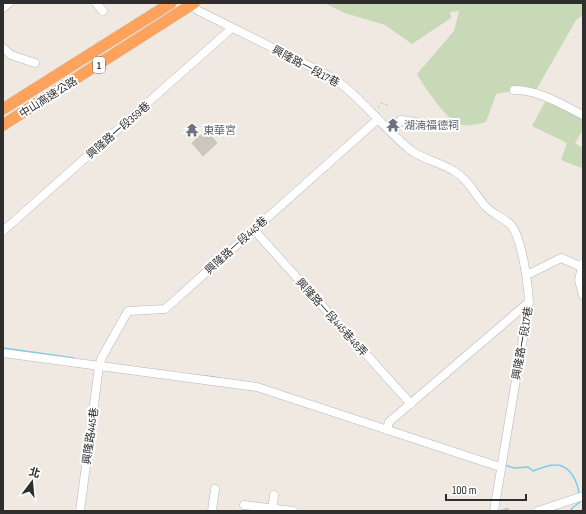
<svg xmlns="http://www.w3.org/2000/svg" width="586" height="514" viewBox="0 0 586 514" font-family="'Sofia Sans Condensed','Noto Sans TC',sans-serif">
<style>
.cemetery{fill:#c8d9b8}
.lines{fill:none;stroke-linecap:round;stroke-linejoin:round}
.stream{stroke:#75cff0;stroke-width:1.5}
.building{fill:#cbc7bf;stroke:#cbc5ba}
.minor-casing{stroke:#b4b7c1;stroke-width:9}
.highway-casing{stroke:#c9c9c9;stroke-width:12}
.path{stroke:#c9c9c9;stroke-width:1;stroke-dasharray:3 2;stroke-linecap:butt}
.minor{stroke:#fff;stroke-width:8}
.highway{stroke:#ffa35c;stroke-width:11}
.labels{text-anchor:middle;stroke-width:4;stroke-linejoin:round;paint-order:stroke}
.shield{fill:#fff;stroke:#6d6d6d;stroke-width:1}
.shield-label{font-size:10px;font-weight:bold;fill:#2e2e2e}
.street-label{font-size:11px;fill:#2e2e2e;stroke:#fff}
.worship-label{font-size:11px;fill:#5b616d;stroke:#fff;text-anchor:start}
</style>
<rect width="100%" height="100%" fill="#efe9e1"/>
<!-- cemetery -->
<path class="cemetery" d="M324,3H583V15L576,20L535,92L525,89L496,94L486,122C479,124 466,127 458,124C448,121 422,84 417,74L454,31L459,11L450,12L451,18L412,44L385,25L345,13Z
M546,100L583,119V130L575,143L583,148V163L581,168L561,160L567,143L532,126Z"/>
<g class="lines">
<!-- stream -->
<path class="stream" d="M3,348L74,358
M206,376L220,378
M505,465L514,468L528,467L533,471C539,469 548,465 554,465C570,464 577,481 579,493
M571,511L572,508L580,502V499"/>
</g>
<!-- building -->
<path class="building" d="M206,130L217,143L203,156L192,143Z
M508,508L509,511H498L502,510Z"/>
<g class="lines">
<!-- minor casing -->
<g class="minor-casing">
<path id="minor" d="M96,3L103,11
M3,8L9,3
M197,10L335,79C362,99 382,126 408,148C420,159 440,162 454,171C469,180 475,195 486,207C493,214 504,218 511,225C522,238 528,284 529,302L494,511
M3,48L11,55L35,63
M514,90C540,90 560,104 583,115
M391,132L401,120L444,126
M254,230L411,404
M3,231L232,28
M583,263L579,280L583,295
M527,275L561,258L582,267
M3,353L257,387L500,467
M387,430L389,422L529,302
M244,505L293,511
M80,511L99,366L102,357L128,311L165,309L377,120
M212,511L215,489
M272,511L274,495
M538,511L583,496"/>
</g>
<!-- highway casing -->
<g class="highway-casing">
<path id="highway" d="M3,109L171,3
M3,125L194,3"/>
</g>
<!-- path -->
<path class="path" d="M378,108L381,103L390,106"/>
<!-- minor -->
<use href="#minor" class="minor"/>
<!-- highway -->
<use href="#highway" class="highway"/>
</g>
<!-- icons -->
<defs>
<g id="temple-bare" transform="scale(1.08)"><path d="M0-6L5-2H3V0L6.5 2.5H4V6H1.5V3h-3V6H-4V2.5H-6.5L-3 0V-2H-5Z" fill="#6b7280" stroke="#fff" stroke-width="2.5" paint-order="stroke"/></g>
</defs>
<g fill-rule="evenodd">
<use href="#temple-bare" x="393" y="125"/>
<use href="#temple-bare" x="192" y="130"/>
</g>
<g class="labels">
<!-- shield labels -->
<rect class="shield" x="93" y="57" width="12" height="16" rx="3"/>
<g class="shield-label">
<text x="99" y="69">1</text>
</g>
<!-- street labels -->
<g class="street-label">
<text transform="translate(306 66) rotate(28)" y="4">興隆路一段17巷</text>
<text transform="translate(48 97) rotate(-32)" y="4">中山高速公路</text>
<text transform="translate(118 130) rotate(-41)" y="4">興隆路一段359巷</text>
<text transform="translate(236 245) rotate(-42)" y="4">興隆路一段445巷</text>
<text transform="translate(332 317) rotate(48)" y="4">興隆路一段445巷48弄</text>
<text transform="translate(522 343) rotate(-80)" y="4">興隆路一段17巷</text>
<text transform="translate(90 436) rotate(-82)" y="4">興隆路445巷</text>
</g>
<!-- worship labels -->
<g class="worship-label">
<text x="404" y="129">湖湳福德祠</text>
<text x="203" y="134">東華宮</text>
</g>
</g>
<!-- border -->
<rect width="586" height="514" fill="none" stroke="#2e2e2e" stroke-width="8"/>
<!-- north arrow -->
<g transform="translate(32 482) rotate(16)" stroke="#ffffff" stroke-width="3" paint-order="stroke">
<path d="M0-3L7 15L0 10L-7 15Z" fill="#2e2e2e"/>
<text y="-6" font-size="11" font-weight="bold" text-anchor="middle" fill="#2e2e2e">北</text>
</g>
<!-- scale -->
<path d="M446 494v6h80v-6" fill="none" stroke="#2e2e2e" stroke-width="2"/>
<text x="452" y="494" font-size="12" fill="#2e2e2e" stroke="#ffffff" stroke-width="3" paint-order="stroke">100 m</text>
</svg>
